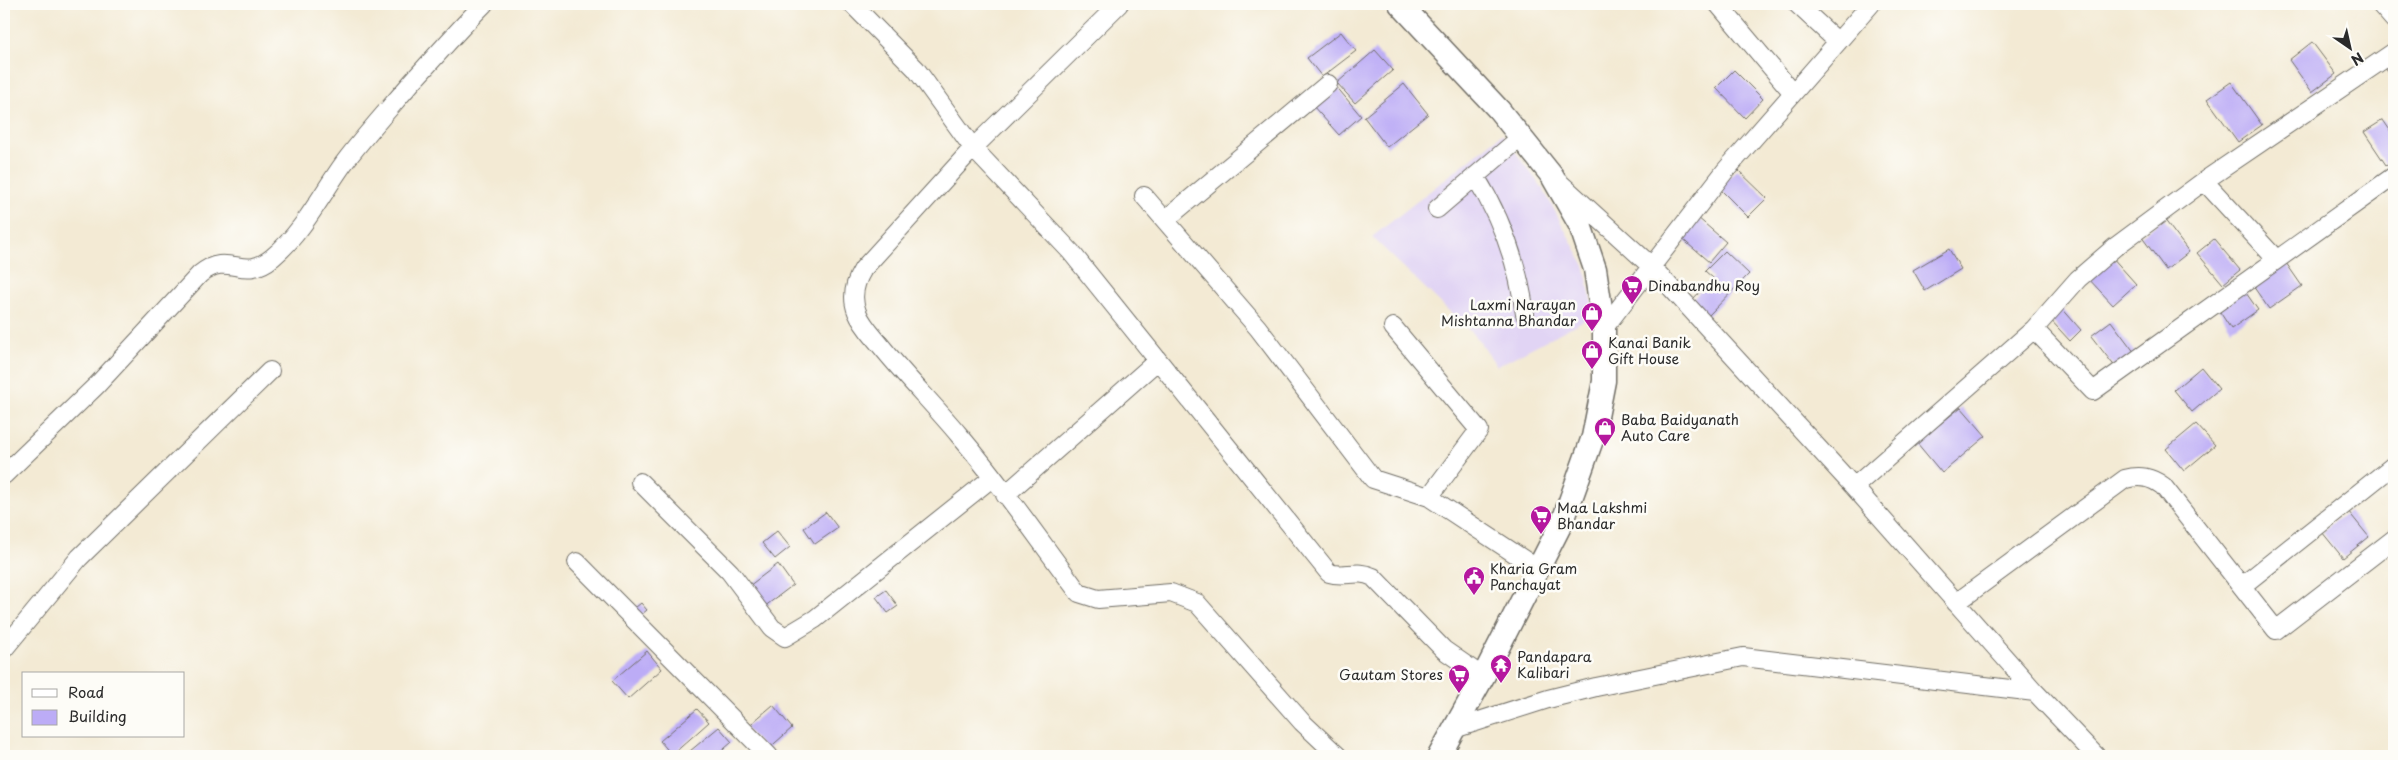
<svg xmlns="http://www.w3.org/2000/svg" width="2398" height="760" viewBox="0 0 2398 760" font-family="'Playpen Sans',sans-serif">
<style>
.built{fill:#e1d4f4}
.building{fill:#bcacf6}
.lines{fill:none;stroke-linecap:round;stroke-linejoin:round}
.minor-casing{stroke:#716e66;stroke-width:20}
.major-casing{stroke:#716e66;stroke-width:25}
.minor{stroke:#fff;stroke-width:18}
.major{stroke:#fff;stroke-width:22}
.labels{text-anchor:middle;stroke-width:5;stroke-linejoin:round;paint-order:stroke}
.poi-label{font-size:14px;fill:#2b2b2b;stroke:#fdfcf7;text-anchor:start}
</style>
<rect width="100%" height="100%" fill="#fdfcf7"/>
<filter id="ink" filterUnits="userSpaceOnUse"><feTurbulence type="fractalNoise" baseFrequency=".02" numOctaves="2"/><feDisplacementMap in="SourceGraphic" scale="10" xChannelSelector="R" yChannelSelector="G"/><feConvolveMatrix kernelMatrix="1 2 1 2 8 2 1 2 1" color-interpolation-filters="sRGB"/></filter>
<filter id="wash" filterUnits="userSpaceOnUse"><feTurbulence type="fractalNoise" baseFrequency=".0096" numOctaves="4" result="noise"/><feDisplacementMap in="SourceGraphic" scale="20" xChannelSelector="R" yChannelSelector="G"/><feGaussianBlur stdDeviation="1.12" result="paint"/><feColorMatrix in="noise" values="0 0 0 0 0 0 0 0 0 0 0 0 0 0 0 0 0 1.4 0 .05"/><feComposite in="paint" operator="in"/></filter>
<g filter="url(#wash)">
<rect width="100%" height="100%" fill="#f3ead4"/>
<!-- built -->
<path class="built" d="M1502,134L1543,189L1579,256L1585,268L1594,315L1497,366L1476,337L1372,237Z"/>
<g id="blocks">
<!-- building -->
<path class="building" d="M1341,32L1356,51L1322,77L1307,58Z
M2312,42L2336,74L2312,92L2289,60Z
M1375,50L1393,70L1355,103L1337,83Z
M2392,62L2394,64V80L2385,68Z
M1734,70L1763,99L1745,118L1716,88Z
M2231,82L2262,125L2238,142L2207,99Z
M1404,84L1428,114L1387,147L1364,117Z
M1335,85L1361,116L1339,135L1312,105Z
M2383,120L2394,136V159L2386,165L2364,132Z
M1737,169L1767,198L1748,217L1719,188Z
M1697,217L1726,242L1709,262L1680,237Z
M2164,219L2189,252L2166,270L2141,236Z
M2214,239L2240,270L2223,284L2197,253Z
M1949,249L1961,269L1925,291L1913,270Z
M1725,251L1749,274L1708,316L1692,300L1713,278L1705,271Z
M2111,256L2136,284L2113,305L2087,277Z
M2284,260L2302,286L2269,309L2251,283Z
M2244,290L2258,310L2231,329L2218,309Z
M2060,306L2081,330L2070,341L2048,317Z
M2111,321L2135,353L2116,368L2091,336Z
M2201,367L2219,389L2192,412L2174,390Z
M1961,407L1986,436L1942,473L1917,443Z
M2196,424L2215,445L2184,471L2166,449Z
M2348,511L2369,537L2343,558L2322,532Z
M826,512L838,528L815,544L804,528Z
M777,531L790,547L775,559L762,543Z
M778,564L793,585L760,610L745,589Z
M886,590L898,606L888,613L876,597Z
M641,603L647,610L636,619L630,612Z
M647,651L662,669L628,699L612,681Z
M773,705L792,728L766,751L746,728Z
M697,709L709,722L672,755L660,741Z
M719,727L732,742L716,756H684Z"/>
</g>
</g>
<g filter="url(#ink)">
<use href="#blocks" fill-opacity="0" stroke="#716e66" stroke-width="1"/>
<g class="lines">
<!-- minor casing -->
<g class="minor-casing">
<path id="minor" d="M852,4L916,69L973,148L1071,252L1329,573C1345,578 1357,569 1373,577L1444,650L1483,677
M1119,4L973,148L863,269C855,282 851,297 857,312C862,325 873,336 881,346C906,377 934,405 959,435C1002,485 1039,540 1079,593L1098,599L1171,593L1197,603L1302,722L1338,756
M1718,4L1793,93
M1797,4L1838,42
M2380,4L2394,20
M1475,176C1502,219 1518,263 1525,314
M2204,181L2276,259
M1561,184L1651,266L1854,487L2035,692L2096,756
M1144,196L1258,328L1373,479L1429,497L1538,569
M1437,209L1521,137
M1165,220L1328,84
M1393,327L1479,430L1429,497
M1604,328L1725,171L1871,4
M2034,329L2093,391L2394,176
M4,475L97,385L200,274C230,250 242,283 273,257C303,232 321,195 344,163C365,135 389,109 412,82C436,56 459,29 484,4
M640,482L730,572L772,628L785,637L815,619L993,477
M1854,487L2034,329L2078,279L2115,247L2204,181L2394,52
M1005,495L1157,361
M577,562L769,756
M2242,586L2394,465
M1956,603L2125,479C2140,475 2151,477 2163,486L2276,630L2394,539
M4,649L79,558L270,371
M1454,729L1548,699L1596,687L1743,657L2035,692"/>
</g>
<!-- major casing -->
<g class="major-casing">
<path id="major" d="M1400,4L1499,110L1552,176L1580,225L1595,269L1604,328V381L1593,437L1564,518L1483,677L1439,756"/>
</g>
<!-- minor -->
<use href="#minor" class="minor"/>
<!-- major -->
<use href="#major" class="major"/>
</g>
</g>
<!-- icons -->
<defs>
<g id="supermarket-pin" transform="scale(1.125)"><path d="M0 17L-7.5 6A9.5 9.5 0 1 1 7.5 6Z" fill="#b5179e" stroke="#fdfcf7"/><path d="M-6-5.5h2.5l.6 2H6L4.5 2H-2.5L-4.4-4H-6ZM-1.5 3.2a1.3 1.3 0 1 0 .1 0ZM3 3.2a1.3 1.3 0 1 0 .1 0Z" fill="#fff"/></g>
<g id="shop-pin" transform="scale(1.125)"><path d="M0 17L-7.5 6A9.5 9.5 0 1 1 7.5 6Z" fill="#b5179e" stroke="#fdfcf7"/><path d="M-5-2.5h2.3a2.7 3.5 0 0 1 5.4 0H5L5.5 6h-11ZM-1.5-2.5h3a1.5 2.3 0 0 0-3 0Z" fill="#fff"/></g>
<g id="civic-pin" transform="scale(1.125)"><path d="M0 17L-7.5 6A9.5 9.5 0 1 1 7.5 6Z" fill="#b5179e" stroke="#fdfcf7"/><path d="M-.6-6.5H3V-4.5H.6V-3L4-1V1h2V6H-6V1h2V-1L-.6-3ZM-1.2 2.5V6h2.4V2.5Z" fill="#fff"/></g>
<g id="temple-pin" transform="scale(1.125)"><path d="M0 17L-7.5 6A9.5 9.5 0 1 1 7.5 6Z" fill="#b5179e" stroke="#fdfcf7"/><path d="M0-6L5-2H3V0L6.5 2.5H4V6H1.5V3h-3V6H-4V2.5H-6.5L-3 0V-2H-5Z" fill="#fff"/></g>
</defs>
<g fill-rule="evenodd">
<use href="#supermarket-pin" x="1632" y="286"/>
<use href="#shop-pin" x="1592" y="313"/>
<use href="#shop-pin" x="1592" y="351"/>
<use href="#shop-pin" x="1605" y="428"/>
<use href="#supermarket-pin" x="1541" y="516"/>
<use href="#civic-pin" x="1474" y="577"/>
<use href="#temple-pin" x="1501" y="665"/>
<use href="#supermarket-pin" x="1459" y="675"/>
</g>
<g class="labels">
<!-- poi labels -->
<g class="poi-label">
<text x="1648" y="291">Dinabandhu Roy</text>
<text x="1576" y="310" text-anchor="end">Laxmi Narayan<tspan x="1576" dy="16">Mishtanna Bhandar</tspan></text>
<text x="1608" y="348">Kanai Banik<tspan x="1608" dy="16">Gift House</tspan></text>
<text x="1621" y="425">Baba Baidyanath<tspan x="1621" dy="16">Auto Care</tspan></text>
<text x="1557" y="513">Maa Lakshmi<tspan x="1557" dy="16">Bhandar</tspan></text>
<text x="1490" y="574">Kharia Gram<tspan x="1490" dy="16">Panchayat</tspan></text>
<text x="1517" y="662">Pandapara<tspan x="1517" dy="16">Kalibari</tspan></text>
<text x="1443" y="680" text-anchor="end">Gautam Stores</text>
</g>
</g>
<!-- margin -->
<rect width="2398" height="760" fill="none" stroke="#fdfcf7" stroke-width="20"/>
<!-- legend -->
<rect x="22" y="672" width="162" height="65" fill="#fdfcf7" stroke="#a9a8a5"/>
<rect x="32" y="689" width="25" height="8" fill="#ffffff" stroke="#a9a8a5"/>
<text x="68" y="698" font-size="15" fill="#2b2b2b">Road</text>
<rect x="32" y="710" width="25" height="15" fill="#bcacf6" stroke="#a9a8a5"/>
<text x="68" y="722" font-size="15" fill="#2b2b2b">Building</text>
<!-- north arrow -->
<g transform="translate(2350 48) rotate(146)" stroke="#fdfcf7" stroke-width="4" paint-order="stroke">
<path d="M0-4L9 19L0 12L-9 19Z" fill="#2b2b2b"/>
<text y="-8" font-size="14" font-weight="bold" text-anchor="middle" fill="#2b2b2b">N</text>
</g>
</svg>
